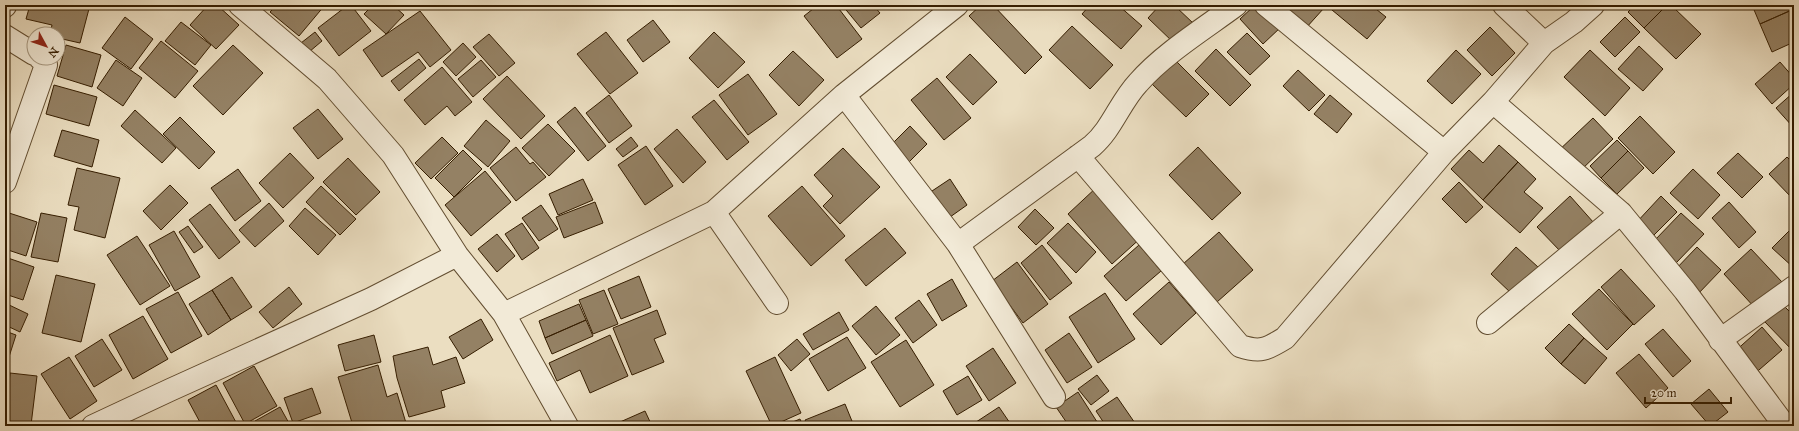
<svg xmlns="http://www.w3.org/2000/svg" width="1799" height="431" viewBox="0 0 1799 431" font-family="'IM FELL Great Primer',serif">
<style>
.building{fill:#948164;stroke:#351d00}
.lines{fill:none;stroke-linecap:round;stroke-linejoin:round}
.minor-casing{stroke:#624d30;stroke-width:24}
.minor{stroke:#f2ead7;stroke-width:22}
</style>
<rect width="100%" height="100%" fill="#ebdec1"/>
<filter id="stains"><feTurbulence type="fractalNoise" baseFrequency=".005" numOctaves="4"/><feColorMatrix values="0 0 0 0 .2 0 0 0 0 .09 0 0 0 0 .02 0 0 0 .5 -.17"/></filter>
<radialGradient id="worn" r=".72"><stop offset=".6" stop-color="#630" stop-opacity="0"/><stop offset="1" stop-color="#630" stop-opacity=".3"/></radialGradient>
<!-- building -->
<path class="building" d="M30,5H90L80,43L58,38V34H50L52,25L26,19Z
M208,5H217L239,25L216,49L190,25Z
M277,5H325L299,36L270,12Z
M348,5H351L371,31L339,56L318,28Z
M373,5H393L404,15L386,34L364,14Z
M818,5H836L862,39L837,58L804,16Z
M842,5H873L880,13L861,28Z
M981,5H993L1042,57L1025,74L969,16Z
M1090,5H1118L1142,26L1121,49L1082,14Z
M1160,5H1174L1194,24L1175,44L1148,18Z
M1255,5H1260L1281,27L1263,44L1240,19Z
M1281,5H1320L1324,8L1306,28Z
M1326,5H1371L1386,17L1367,39Z
M1635,5H1667L1644,28L1628,12Z
M1667,5H1671L1701,34L1676,59L1644,28Z
M1752,5H1794V9L1760,24Z
M1794,9V42L1772,52L1760,24Z
M420,11L451,50L430,67L418,52L382,77L363,50Z
M125,17L153,39L131,69L102,48Z
M1625,17L1640,32L1615,57L1600,42Z
M653,20L670,42L643,62L627,40Z
M181,22L211,45L195,65L165,41Z
M1072,26L1113,65L1090,89L1049,50Z
M1490,27L1515,53L1492,76L1467,50Z
M315,32L322,41L309,52L301,43Z
M606,32L638,73L610,94L577,54Z
M714,32L745,62L718,88L689,58Z
M1247,33L1270,56L1250,75L1227,52Z
M489,34L515,63L499,76L473,47Z
M161,41L198,71L175,98L139,68Z
M463,43L476,57L456,76L443,62Z
M66,45L101,55L92,87L57,76Z
M233,45L263,73L223,115L193,86Z
M1639,46L1663,69L1643,91L1618,69Z
M1216,49L1251,85L1230,106L1195,71Z
M1456,50L1481,74L1452,104L1427,81Z
M1590,50L1630,88L1605,116L1564,77Z
M793,51L824,80L799,106L769,75Z
M970,54L997,82L973,105L946,77Z
M419,59L426,68L399,91L391,81Z
M116,60L142,78L123,106L97,88Z
M481,60L496,77L473,97L458,79Z
M1175,60L1209,94L1186,117L1151,83Z
M1780,62L1794,78V84L1772,104L1755,84Z
M442,67L472,102L455,116L447,106L425,125L404,100Z
M1298,70L1325,95L1309,111L1283,86Z
M748,74L777,114L748,135L719,95Z
M507,76L545,116L521,139L483,99Z
M937,78L971,118L944,140L911,100Z
M54,85L97,97L89,126L46,114Z
M1794,92V126L1793,127L1776,108Z
M609,95L632,126L609,143L586,113Z
M1330,95L1352,114L1337,133L1314,114Z
M714,100L749,142L727,160L692,117Z
M575,107L606,146L588,161L557,122Z
M318,109L343,139L318,159L293,128Z
M135,110L176,148L162,163L121,126Z
M1640,116L1675,152L1653,174L1618,138Z
M180,117L215,152L199,169L163,134Z
M1593,118L1613,139L1577,174L1556,153Z
M486,120L510,141L488,167L464,146Z
M548,124L575,151L549,176L522,148Z
M910,126L927,144L906,165L889,147Z
M677,129L706,162L683,183L654,149Z
M62,130L99,140L92,167L54,156Z
M442,137L458,153L431,179L415,163Z
M631,137L638,146L623,157L616,149Z
M1617,140L1628,151L1601,178L1590,166Z
M1499,145L1518,162L1483,200L1451,169L1469,150L1483,163Z
M646,146L673,186L645,205L618,165Z
M516,147L530,164L533,162L546,177L516,201L490,168Z
M1198,147L1241,193L1212,220L1169,175Z
M843,148L880,187L840,224L823,206L833,196L814,175Z
M463,150L482,169L454,197L435,178Z
M1628,151L1644,168L1617,194L1601,178Z
M290,153L314,178L283,208L259,183Z
M1738,153L1763,177L1742,198L1717,173Z
M1787,157L1794,164V196L1792,198L1769,174Z
M348,158L380,192L356,215L323,182Z
M1518,162L1536,179L1524,192L1543,208L1520,233L1483,200Z
M77,168L120,178L105,238L74,230L79,207L68,205Z
M238,169L261,201L235,221L211,188Z
M1693,169L1720,195L1698,219L1670,193Z
M485,171L511,202L471,236L445,205Z
M583,179L593,200L558,215L549,194Z
M950,179L967,205L943,222L926,195Z
M1459,182L1483,207L1466,223L1442,199Z
M170,185L188,203L161,230L143,211Z
M321,186L356,219L340,235L306,202Z
M802,186L845,236L811,266L768,216Z
M1098,186L1143,236L1112,264L1068,214Z
M1570,196L1594,223L1562,253L1537,227Z
M1661,196L1677,212L1650,239L1635,224Z
M595,202L603,223L564,238L556,217Z
M1729,202L1756,232L1739,248L1712,218Z
M269,203L284,221L255,247L239,230Z
M210,204L240,242L219,259L189,220Z
M541,205L558,229L539,241L522,218Z
M305,208L336,235L318,255L289,226Z
M1035,209L1054,228L1036,245L1018,227Z
M6,212L37,222L26,256L5,249Z
M41,213L67,218L58,262L31,257Z
M1681,213L1704,234L1676,263L1654,241Z
M522,223L539,248L522,260L505,234Z
M1068,223L1096,252L1076,273L1047,243Z
M188,226L203,247L194,253L179,232Z
M1793,227L1794,228V268L1772,248Z
M885,228L906,253L866,286L845,260Z
M174,231L200,277L175,291L149,245Z
M1219,232L1253,270L1217,302L1183,264Z
M497,234L515,256L497,272L478,249Z
M137,236L170,286L140,305L107,255Z
M1042,245L1072,283L1050,300L1021,263Z
M1139,245L1161,271L1126,301L1104,276Z
M1516,247L1538,267L1512,294L1491,274Z
M1697,247L1721,270L1696,296L1673,272Z
M1751,249L1782,282L1755,308L1724,274Z
M5,257L34,267L23,300L5,294Z
M1017,262L1048,304L1023,323L992,281Z
M1621,269L1655,306L1634,325L1601,287Z
M56,275L95,284L81,342L42,333Z
M639,276L651,307L621,319L608,289Z
M232,277L252,307L231,320L212,290Z
M952,279L967,306L942,321L927,294Z
M1169,282L1196,313L1161,345L1133,314Z
M289,287L302,304L273,328L259,312Z
M1599,289L1633,324L1607,350L1572,314Z
M212,290L231,320L208,335L189,304Z
M604,290L618,324L593,334L579,300Z
M178,292L202,336L171,353L146,309Z
M1105,293L1135,339L1098,363L1069,317Z
M919,300L937,325L913,343L895,318Z
M5,303L28,314L20,332L5,325Z
M579,304L586,320L545,338L539,321Z
M1783,305L1794,316L1793,351L1765,322Z
M876,306L900,335L876,355L852,326Z
M657,310L666,334L654,339L664,362L632,375L613,328Z
M839,312L849,330L813,350L803,334Z
M143,316L168,359L133,379L109,335Z
M481,319L493,340L463,359L449,337Z
M586,320L593,336L552,354L545,338Z
M1569,324L1584,338L1561,364L1545,348Z
M1762,327L1782,350L1752,376L1732,354Z
M1663,329L1691,361L1673,377L1645,344Z
M5,331L16,335L8,360L5,359Z
M1069,333L1092,367L1067,383L1045,350Z
M374,335L381,362L345,371L338,345Z
M610,335L628,376L590,393L580,370L557,381L549,363Z
M847,337L866,368L828,391L809,359Z
M1584,338L1607,358L1585,384L1561,364Z
M102,339L122,370L94,387L75,356Z
M797,339L810,354L791,371L778,355Z
M906,340L934,385L900,407L871,362Z
M428,347L433,365L456,357L465,383L441,391L445,407L409,417L397,378L393,356Z
M993,348L1016,383L989,401L966,366Z
M1639,354L1668,388L1646,408L1616,373Z
M69,357L97,401L70,419L41,374Z
M775,357L801,413L772,426L746,371Z
M378,365L387,397L397,393L406,423L398,426H353L338,377Z
M254,366L277,406L245,424L223,383Z
M10,373L37,376L31,425L5,422Z
M1097,375L1109,391L1091,405L1078,389Z
M968,376L982,400L957,415L943,391Z
M216,385L238,426H202L188,400Z
M312,388L321,413L293,423L284,398Z
M1709,389L1728,412L1710,426L1691,404Z
M1078,392L1099,425L1097,426H1069L1056,407Z
M1117,397L1137,426H1106L1096,411Z
M845,404L854,426H808L805,420Z
M280,407L290,425L257,426L255,421Z
M999,407L1012,426H970Z
M645,411L652,426H611Z
M800,419L803,426H783Z"/>
<g class="lines">
<!-- minor casing -->
<g class="minor-casing">
<path id="minor" d="M240,5L327,79L393,155L457,255L504,314L567,426
M1266,5L1444,152
M1504,5L1544,43
M5,6V5
M5,36L34,54
M844,95L958,244L1054,397
M1493,102L1621,213L1685,291L1785,426
M1078,156L1240,346C1261,353 1267,349 1285,338L1444,152L1493,102L1544,43L1574,22L1593,5
M5,182L46,65L45,61L40,58
M714,212L777,303
M958,244L1092,146C1112,129 1120,102 1138,83C1163,54 1205,28 1236,5
M504,314L714,212L844,95L957,5
M1488,323L1621,213
M1720,340L1794,287
M93,426L170,390L371,299L457,255"/>
</g>
<!-- minor -->
<use href="#minor" class="minor"/>
</g>
<!-- margin -->
<rect width="1799" height="431" fill="none" stroke="#ebdec1" stroke-width="20"/>
<rect x="6" y="6" width="1787" height="419" fill="none" stroke="#351d00" stroke-width="2"/>
<rect x="10" y="10" width="1779" height="411" fill="none" stroke="#351d00"/>
<!-- north arrow -->
<g transform="translate(46 46) rotate(130)"><circle r="19" fill="#f2ead7" stroke="#a69881"/>
<path d="M0-3L7 15L0 10L-7 15Z" fill="#8f2418"/>
<text y="-6" font-size="11" font-weight="bold" text-anchor="middle" fill="#351d00">N</text>
</g>
<!-- scale -->
<path d="M1645 397v6h86v-6" fill="none" stroke="#351d00" stroke-width="2"/>
<text x="1651" y="397" font-size="12" fill="#351d00" stroke="#f2ead7" stroke-width="3" paint-order="stroke">20 m</text>
<rect width="100%" height="100%" filter="url(#stains)"/>
<rect width="100%" height="100%" fill="url(#worn)"/>
</svg>
